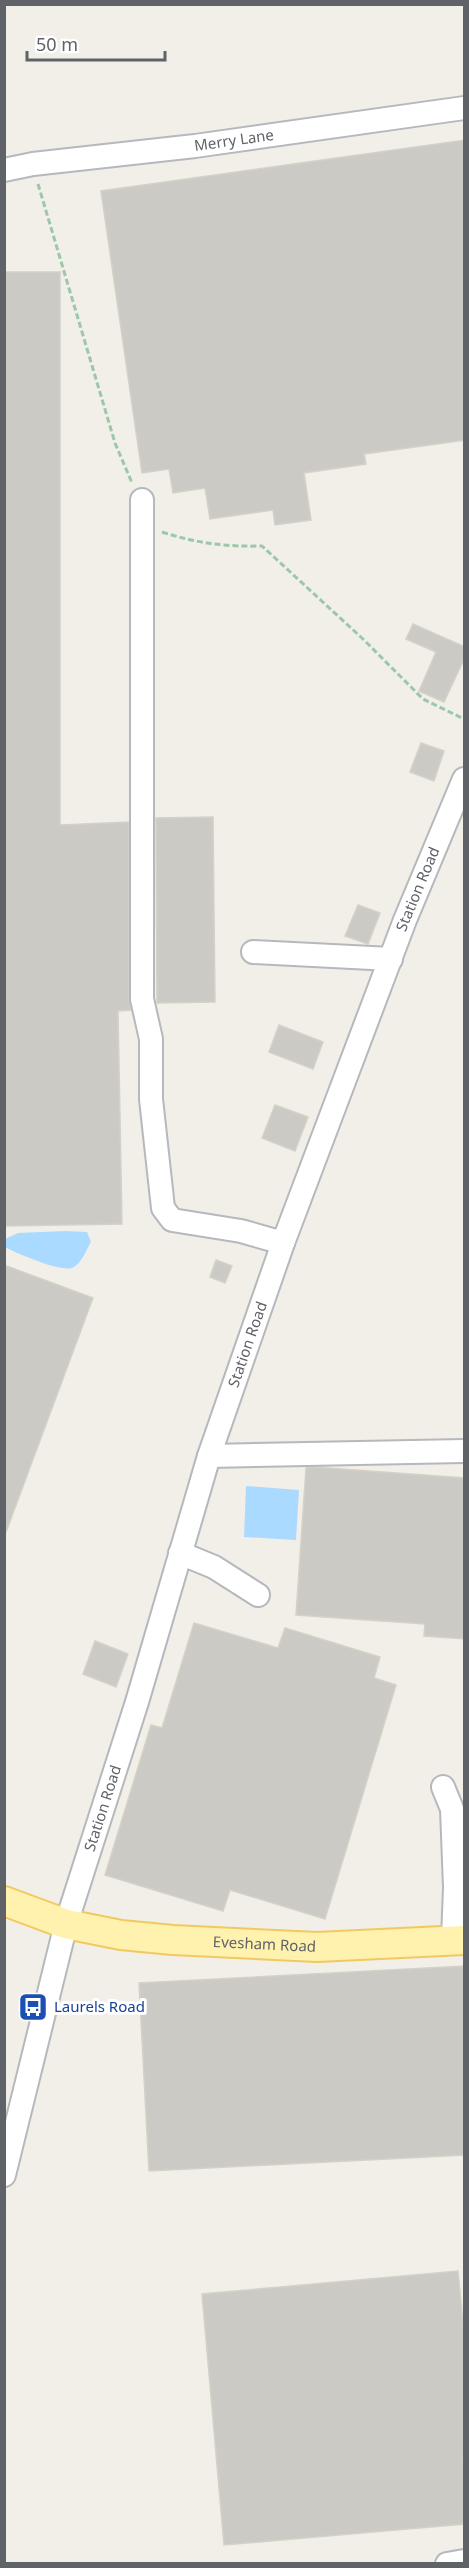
<svg xmlns="http://www.w3.org/2000/svg" width="469" height="2568" viewBox="0 0 469 2568" font-family="'Noto Sans',sans-serif">
<style>
.water{fill:#aadaff}
.building{fill:#cccac5;stroke:#d6d1c6;stroke-width:1.5}
.lines{fill:none;stroke-linecap:round;stroke-linejoin:round}
.minor-casing{stroke:#b5b8bc;stroke-width:26}
.major-casing{stroke:#f2c960;stroke-width:32}
.path{stroke:#9cc7a9;stroke-width:3;stroke-dasharray:6 3;stroke-linecap:butt}
.minor{stroke:#fff;stroke-width:22}
.major{stroke:#fff2af;stroke-width:28}
.labels{text-anchor:middle;stroke-width:6;stroke-linejoin:round;paint-order:stroke}
.street-label{font-size:15px;fill:#5f6368;stroke:#fff}
.transit-label{font-size:15px;fill:#164399;stroke:#fff;text-anchor:start}
</style>
<rect width="100%" height="100%" fill="#f1efe8"/>
<!-- water -->
<path class="water" d="M65,1231L87,1232L91,1242C86,1250 81,1265 72,1268C60,1272 16,1253 5,1247V1239L18,1233Z
M246,1486L299,1490L296,1540L244,1537Z"/>
<!-- building -->
<path class="building" d="M465,140V440L364,454L366,464L304,473L311,520L275,525L273,510L210,519L205,488L173,493L169,469L142,473L101,191Z
M4,272H60V825L129,822V999L131,1010L118,1011L122,1224L4,1226Z
M413,624L465,647V657L444,702L419,691L436,652L406,639Z
M421,743L444,751L434,781L410,772Z
M213,817L215,1002L157,1003L156,818Z
M358,905L380,913L368,944L345,936Z
M279,1025L323,1042L313,1069L269,1052Z
M275,1105L308,1117L295,1151L262,1138Z
M216,1260L232,1266L225,1283L210,1277Z
M4,1265L93,1298L6,1532H4Z
M314,1467L465,1478V1639L424,1636L425,1624L296,1615L306,1468Z
M194,1623L278,1648L285,1628L380,1657L374,1678L396,1685L325,1919L230,1890L223,1911L105,1875L151,1725L162,1728Z
M95,1641L128,1654L116,1687L83,1674Z
M465,1966V2155L149,2171L139,1983Z
M458,2271L465,2343V2454L463,2455L465,2524L224,2545L202,2294Z"/>
<g class="lines">
<!-- minor casing -->
<g class="minor-casing">
<g id="minor">
<path id="s1" d="M4,170L33,164L195,146L464,108"/>
<path d="M142,500V999L151,1039V1099L163,1208L172,1220L241,1231L283,1243"/>
<path d="M253,952L391,959"/>
<path d="M209,1456L464,1451"/>
<path d="M180,1553L214,1567L258,1595"/>
<path d="M443,1787L452,1809L455,1887L453,1940"/>
<path id="s2" d="M4,2175L66,1924L137,1702L209,1456L283,1243L405,920L464,779"/>
<path d="M447,2564L464,2561"/>
</g>
</g>
<!-- major casing -->
<g class="major-casing">
<g id="major">
<path id="s3" d="M4,1901L66,1924L121,1935L173,1940L317,1947L464,1940"/>
</g>
</g>
<!-- path -->
<path class="path" d="M38,184L115,443L132,483
M162,532C196,543 226,547 262,546L363,639L423,699L464,719"/>
<!-- minor -->
<use href="#minor" class="minor"/>
<!-- major -->
<use href="#major" class="major"/>
</g>
<!-- icons -->
<defs>
<g id="bus-square" transform="scale(1.5)"><rect x="-9" y="-9" width="18" height="18" rx="4" fill="#1a4fb4" stroke="#fff"/><path d="M-5-6H5V4H4V6H2V4H-2V6H-4V4H-5ZM-3.5-4V0h7V-4ZM-3.5 1.2v1.5H-2V1.2ZM2 1.2v1.5H3.5V1.2Z" fill="#fff"/></g>
</defs>
<g fill-rule="evenodd">
<use href="#bus-square" x="33" y="2007"/>
</g>
<g class="labels">
<!-- street labels -->
<g class="street-label">
<text dy="5" stroke="none"><textPath href="#s1" startOffset="232">Merry Lane</textPath></text>
<text dy="5" stroke="none"><textPath href="#s2" startOffset="1352">Station Road</textPath></text>
<text dy="5" stroke="none"><textPath href="#s2" startOffset="866">Station Road</textPath></text>
<text dy="5" stroke="none"><textPath href="#s2" startOffset="380">Station Road</textPath></text>
<text dy="5" stroke="none"><textPath href="#s3" startOffset="266">Evesham Road</textPath></text>
</g>
<!-- transit labels -->
<g class="transit-label">
<text x="54" y="2012">Laurels Road</text>
</g>
</g>
<!-- border -->
<rect width="469" height="2568" fill="none" stroke="#5f6368" stroke-width="12"/>
<!-- scale -->
<path d="M27 51v9h138v-9" fill="none" stroke="#5f6368" stroke-width="3"/>
<text x="36" y="51" font-size="18" fill="#5f6368" stroke="#ffffff" stroke-width="4.5" paint-order="stroke">50 m</text>
</svg>
